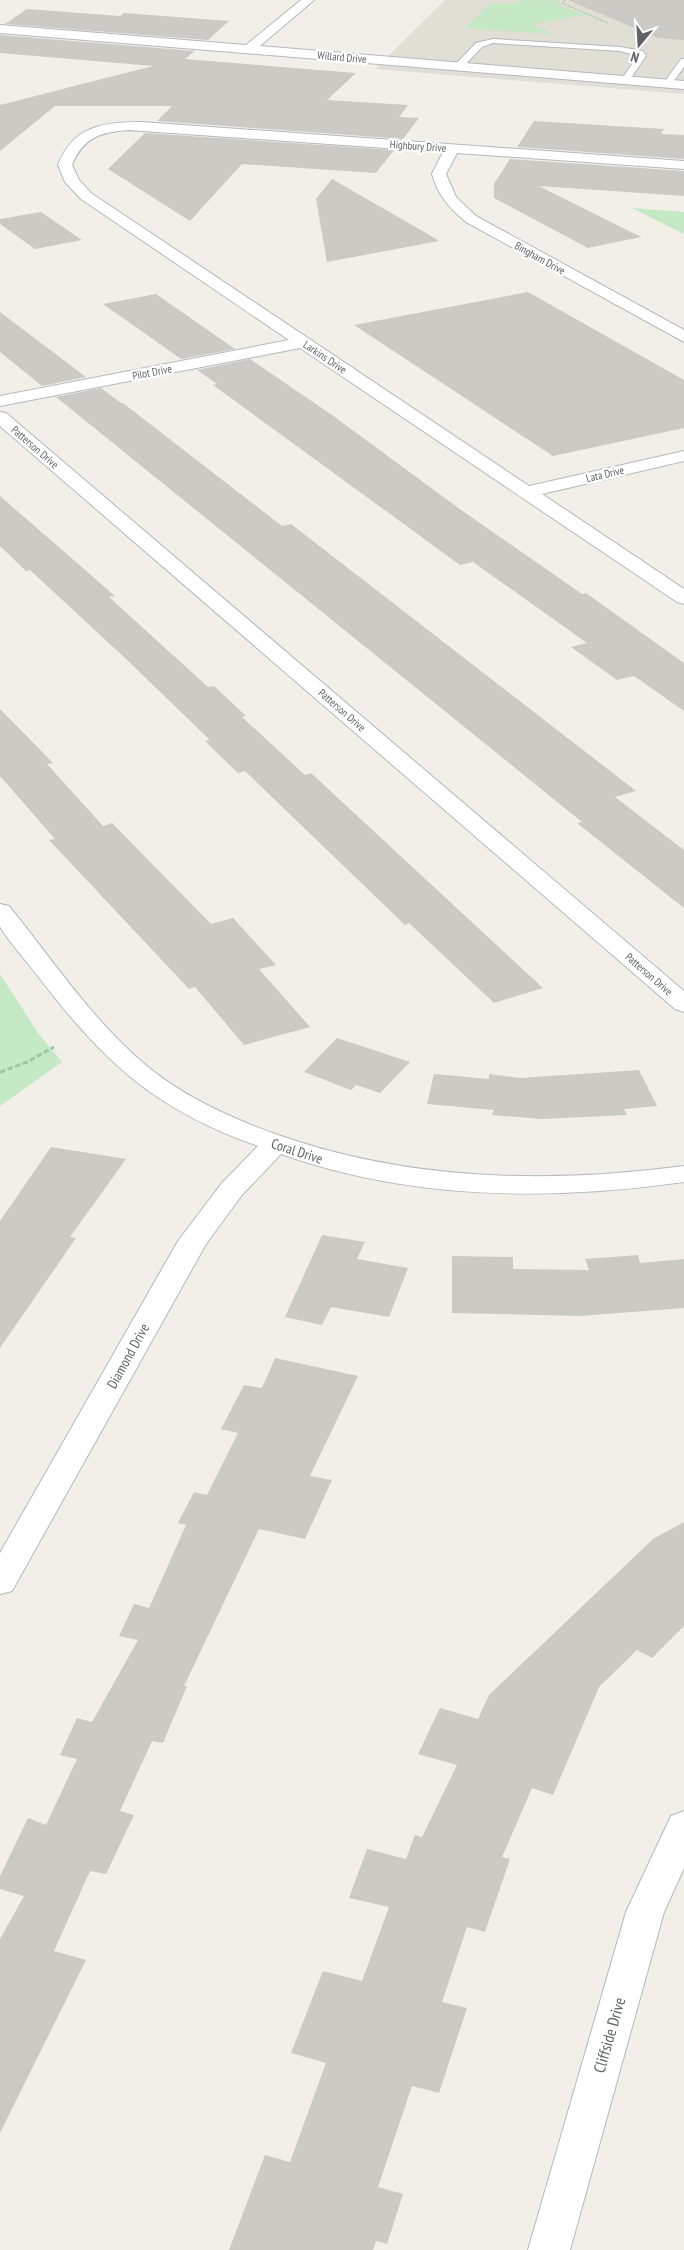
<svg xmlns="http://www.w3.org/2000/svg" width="684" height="2250" viewBox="0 0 684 2250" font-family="'PT Sans Narrow',sans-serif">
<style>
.education{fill:#e1ded6}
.green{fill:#c5e8c5}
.building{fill:#cccac5}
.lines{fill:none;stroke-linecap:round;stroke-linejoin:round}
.lane-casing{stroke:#b5b8bc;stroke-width:2}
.street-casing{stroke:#b5b8bc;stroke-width:2}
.path-far1{stroke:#9cc7a9;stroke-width:1;stroke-dasharray:2.5 1;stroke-linecap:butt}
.path{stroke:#9cc7a9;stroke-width:3;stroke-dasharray:5.5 2.5;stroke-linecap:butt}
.lane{fill:#fff;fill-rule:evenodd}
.street{fill:#fff;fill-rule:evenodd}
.labels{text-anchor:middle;stroke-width:4.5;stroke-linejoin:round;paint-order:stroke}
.far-street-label{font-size:11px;fill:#5f6368;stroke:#fff}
.street-label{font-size:14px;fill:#5f6368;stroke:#fff}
.near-street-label{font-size:16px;fill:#5f6368;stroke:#fff}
</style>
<rect width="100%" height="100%" fill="#f1efe8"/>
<!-- education -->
<path class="education" d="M445,0H684V94L375,69Z"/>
<!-- green -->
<path class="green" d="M520,0L558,1V5L585,15L531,24L553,34L465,28L491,3L515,4Z
M632,208L684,212V234Z
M0,974L38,1033L62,1062L0,1106Z"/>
<!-- building -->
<path class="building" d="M568,0H684V40L658,38Z
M27,9L120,16L124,13L229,21L208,40L5,24Z
M0,35L195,51L185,59L356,73L327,100L408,105L399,117L419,118L403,139L157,121L172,106H55L0,151V105L153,66L0,53Z
M534,121L664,129L661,134L684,135V159L517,147Z
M145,133L394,150L376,173L242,164L190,221L108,169Z
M510,159L684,171V196L539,186L641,237L588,248L494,198V184Z
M332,179L426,233L439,241L327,262L316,199Z
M41,212L82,240L35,249L0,224V219Z
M528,292L684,380V428L553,456L354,325Z
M156,294L225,342L235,349L181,359L103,304Z
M0,312L86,377L42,386L0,352Z
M250,359L332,415L457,507L582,594L586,593L684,663V711L634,676L617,680L571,647L587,643L473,562L460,565L213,385L217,384L197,370Z
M101,388L121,403H123L282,526L291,524L636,791L615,797L684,850V908L577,823L582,822L56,397Z
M0,496L115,596L109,597L208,687L214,686L246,716L242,717L305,775L311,773L543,988L494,1003L409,923L405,925L245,771L238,773L205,741L210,740L125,658L30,570L26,571L0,546Z
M0,709L53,763L47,764L103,826L112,823L211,924L233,918L276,965L259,969L310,1027L244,1045L195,987L189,989L49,840L55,839L0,776Z
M337,1038L410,1062L380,1093L356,1085L351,1090L304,1072Z
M639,1070L657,1106L624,1109L627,1115L542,1119L492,1115L494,1110L427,1104L434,1074L489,1079V1074L520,1078Z
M51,1147L126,1159L70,1237L76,1238L0,1348V1221Z
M322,1235L365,1242L357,1259L408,1268L389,1317L331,1307L322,1325L285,1317Z
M638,1255L640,1263L684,1259V1308L580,1316L452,1313V1256L513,1257V1269L589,1270L585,1259Z
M275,1358L358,1376L310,1476L332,1480L305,1539L259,1529L184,1686H187L163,1743L152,1741L120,1811L134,1815L106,1874L90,1871L54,1951L86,1960L0,2133V1939L24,1896L0,1889V1876L28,1818L46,1825L77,1759L60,1755L77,1718L92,1722L138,1640L119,1636L134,1604L149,1608L186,1525L178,1523L194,1492L207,1495L238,1433L221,1429L244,1385L262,1388Z
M684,1522V1626L652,1658L637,1650L599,1687L553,1795L532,1788L502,1857L510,1859L485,1932L467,1927L442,2002L467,2008L439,2093L412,2086L378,2187L403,2194L387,2244L376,2241L373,2250H229L265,2155L290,2162L326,2063L291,2053L323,1971L362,1981L389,1907L349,1898L367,1849L406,1859L415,1835L422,1837L457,1765L418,1754L440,1708L478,1719L489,1695L653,1539Z"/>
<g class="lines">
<!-- lane casing -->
<g class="lane-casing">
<path id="lane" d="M493,39L620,47L643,51L646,56L628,82L625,83L621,80L638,56L620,51L493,43L482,47L461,69H455V65L476,43Z
M681,59H684V67L670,86H664L663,84Z"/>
</g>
<!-- street casing -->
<g class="street-casing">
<path id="street" d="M301,0H314L260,46L684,81V89L0,33V25L246,45Z
M141,122L684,161V169L457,153L446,174L456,197L476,216L684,330V342L466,222C449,208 438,195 432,174L443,152L129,130C101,132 83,137 72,165L79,180L91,193L529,486L684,451V461L542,494L684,589V604L677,602L300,348L0,406V396L289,340L81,199L65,182L58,165C73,126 103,122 141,122Z
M0,412L6,413L684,991V1012L675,1009L0,426Z
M0,904L9,906C53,960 93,1022 148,1067C186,1098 233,1119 278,1135C410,1181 547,1184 684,1166V1182C550,1201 410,1200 281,1154L242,1195L206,1244L12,1591L0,1594V1553L178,1241L222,1183L258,1146C153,1109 103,1061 37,975C30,965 3,935 0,926C0,920 0,910 0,904Z
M684,1811V1868L664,1912L570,2250H528L626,1912L671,1816Z"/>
</g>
<!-- path-far1 -->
<path class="path-far1" d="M565,0L562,3L608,23"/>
<!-- path -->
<path class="path" d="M0,1072L27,1062L54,1047"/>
<!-- lane -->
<use href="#lane" class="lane"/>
<!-- street -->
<use href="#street" class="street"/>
</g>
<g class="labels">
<!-- far-street labels -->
<g class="far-street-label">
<text transform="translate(342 57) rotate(5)" y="4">Willard Drive</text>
<text transform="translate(418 146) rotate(4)" y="4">Highbury Drive</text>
<text transform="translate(540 258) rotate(29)" y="4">Bingham Drive</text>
<text transform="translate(325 357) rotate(34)" y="4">Larkins Drive</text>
<text transform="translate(152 372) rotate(-11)" y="4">Pilot Drive</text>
<text transform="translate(35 447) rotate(41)" y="4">Patterson Drive</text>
<text transform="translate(605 474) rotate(-13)" y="4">Lata Drive</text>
<text transform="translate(342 710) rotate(41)" y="4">Patterson Drive</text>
<text transform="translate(649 974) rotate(41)" y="4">Patterson Drive</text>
</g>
<!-- street labels -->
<g class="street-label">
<text transform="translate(297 1151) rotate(18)" y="5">Coral Drive</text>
<text transform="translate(128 1356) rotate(-61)" y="5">Diamond Drive</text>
</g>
<!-- near-street labels -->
<g class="near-street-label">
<text transform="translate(609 2035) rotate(-74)" y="6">Cliffside Drive</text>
</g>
</g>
<!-- north arrow -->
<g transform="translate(639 45) rotate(198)" stroke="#ffffff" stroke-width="4" paint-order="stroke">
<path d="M0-4L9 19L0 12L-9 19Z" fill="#5f6368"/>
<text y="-8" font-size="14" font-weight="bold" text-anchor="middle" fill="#5f6368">N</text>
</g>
</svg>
